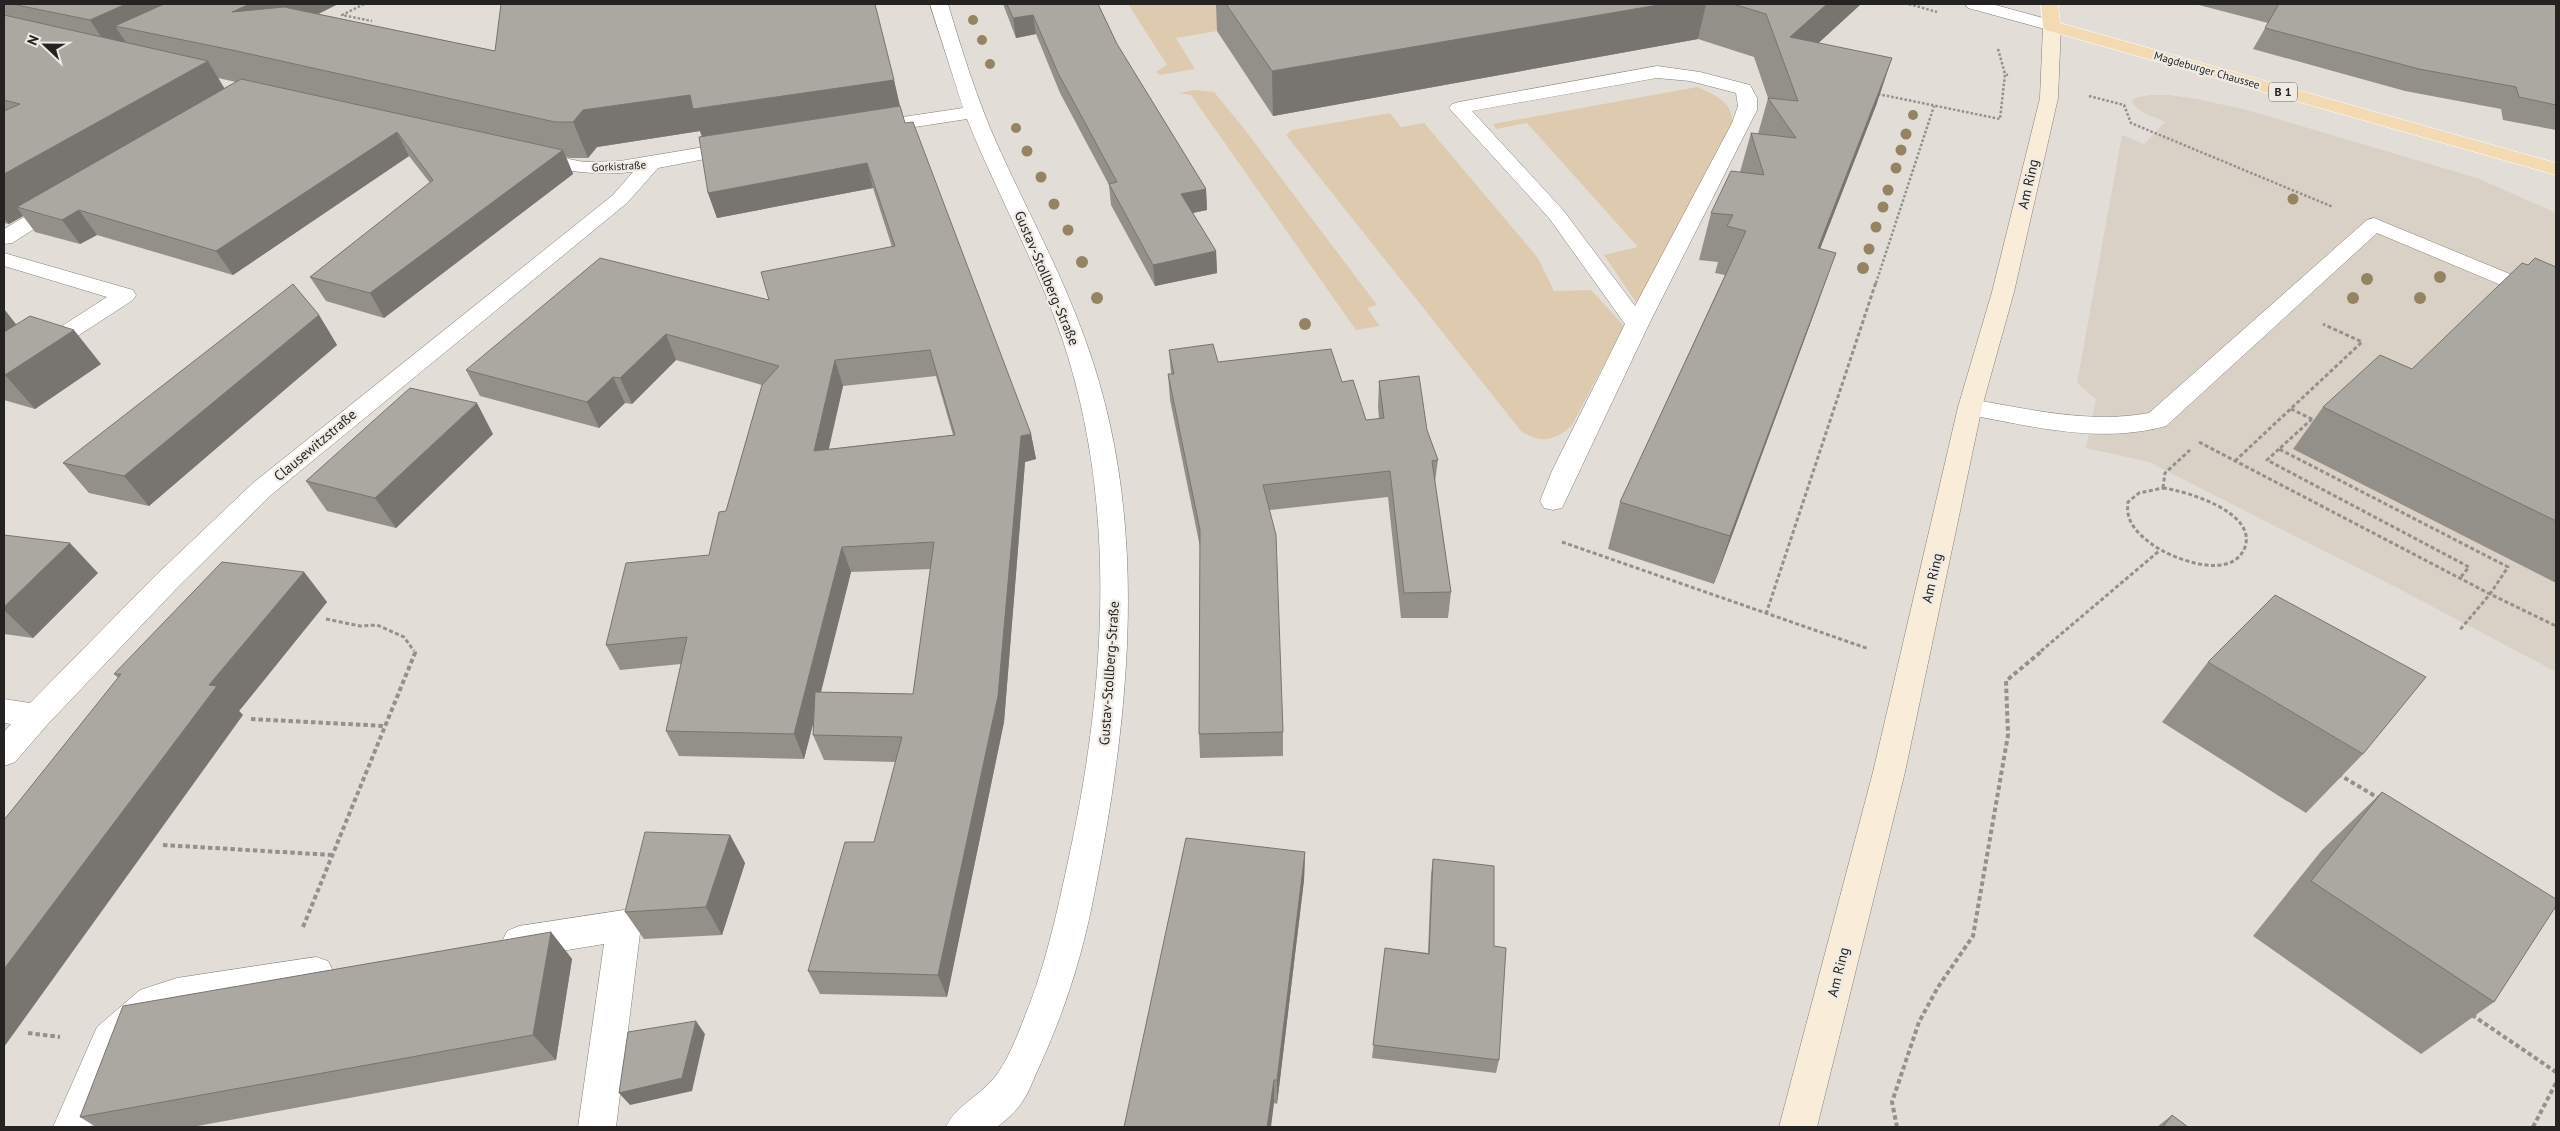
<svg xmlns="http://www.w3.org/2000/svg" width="2560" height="1131" viewBox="0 0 2560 1131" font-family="'PT Sans',sans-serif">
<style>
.built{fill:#dad1c6}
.green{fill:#decbaf}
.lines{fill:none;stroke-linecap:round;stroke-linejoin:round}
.service-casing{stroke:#84807a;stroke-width:1}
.minor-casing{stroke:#84807a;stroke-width:1}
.tertiary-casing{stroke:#84807a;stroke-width:1}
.secondary-casing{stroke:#84807a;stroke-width:1}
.primary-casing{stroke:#fff;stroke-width:1}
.path-far2{stroke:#94908c;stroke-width:2.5;stroke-dasharray:2.5 2;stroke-linecap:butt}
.path-far1{stroke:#94908c;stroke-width:3;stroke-dasharray:4 2.5;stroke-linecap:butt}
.path{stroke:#94908c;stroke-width:4;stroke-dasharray:4.5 3;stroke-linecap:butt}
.service{fill:#fff;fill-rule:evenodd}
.minor{fill:#fff;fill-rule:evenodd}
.tertiary{fill:#fff;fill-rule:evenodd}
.secondary{fill:#f9edd9;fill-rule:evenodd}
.primary{fill:#f4dab3;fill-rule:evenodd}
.tree{fill:#958463}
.wall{fill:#93908a;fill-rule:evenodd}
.shaded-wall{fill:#787571}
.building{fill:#aba7a1;stroke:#787571;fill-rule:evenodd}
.labels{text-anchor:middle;stroke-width:4.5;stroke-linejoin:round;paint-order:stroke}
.far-street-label{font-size:11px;fill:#252321;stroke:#efebe4}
.shield{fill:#efebe4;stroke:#625f5c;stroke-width:1}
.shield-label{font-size:12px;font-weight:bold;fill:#252321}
.street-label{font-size:14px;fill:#252321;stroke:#efebe4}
</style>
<rect width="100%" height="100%" fill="#e2ddd7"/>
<!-- built -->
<path class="built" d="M2149,95H2170L2197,99L2247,110L2477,178L2556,213V672L2405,592L2149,462L2086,448L2096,399L2077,383L2122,135L2144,144L2165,122L2142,112L2132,103L2134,98Z"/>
<!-- green -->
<path class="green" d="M1128,4H1288L1301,17L1176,38L1195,69L1160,75L1156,72L1167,65Z
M1697,87C1714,94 1733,102 1732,122L1638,305L1604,255L1638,247L1527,123L1496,129L1493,124Z
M1195,90L1214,92L1242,126L1377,305L1367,308L1380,326L1356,330L1191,95L1179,93Z
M1390,113L1401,127L1424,123L1538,258L1554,291L1591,290L1624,326L1572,425C1556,441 1540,444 1521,431L1286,135L1292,130Z"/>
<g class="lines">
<!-- service casing -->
<g class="service-casing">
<path id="service" d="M1657,66L1700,72L1750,85L1757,98V110L1649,324L1562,508L1553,510L1544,508L1540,501L1552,471L1625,324L1549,218L1449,108L1452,104L1459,102ZM1657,78L1690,81L1736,93L1738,106L1732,123L1635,306L1563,210L1472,111Z
M60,198L67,200L70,204L67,208L12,243L4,244V229L53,200Z
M2374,218L2556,293V308L2377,233L2166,426C2101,444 2035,427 1970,415L1961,413L1958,407L1961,401L1970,399C2029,409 2089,424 2149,413L2367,220Z
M4,253L133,290L136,295L133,300L50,354L42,356L34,354L30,349L34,344L107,297L4,266Z
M624,910L636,914L641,925L616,1127H578L604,944L519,958L507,953L502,942L507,931L519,926Z
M316,957L328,961L334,973L328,985L316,989L164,1016L123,1051L91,1127H53L97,1027L140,990L177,978Z"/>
</g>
<!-- minor casing -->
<g class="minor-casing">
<path id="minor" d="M930,4H948C962,51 977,99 997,144C1026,209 1061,271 1085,339C1150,516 1131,708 1095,890C1084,950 1066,1008 1040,1065C1034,1077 1030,1091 1022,1102C1016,1112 1006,1120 997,1127H946C955,1106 979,1097 994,1078C1008,1061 1017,1036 1025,1016C1045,967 1056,917 1067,866C1105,695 1119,510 1063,341C1037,264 997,194 967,119L869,134L862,132L859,128L862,124L869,122L963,108Z
M740,141L747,143L750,147L747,151L658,168L627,203L271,495L176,589L47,725L15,762L4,766V732L11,724L4,723V699L30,703L156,575L253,483L613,195L633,172C596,176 562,171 526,162L523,158L526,154L533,152L584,162L620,161Z"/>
</g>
<!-- tertiary casing -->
<g class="tertiary-casing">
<path id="tertiary" d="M1965,4H1992L2058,22L2061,26L2058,30L2052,31L1968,8Z"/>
</g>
<!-- secondary casing -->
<g class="secondary-casing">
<path id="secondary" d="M2052,21L2058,22L2061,26L2058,98L2014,292L1982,407L1905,772L1817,1127H1779L1873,772L1958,407L1992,292L2040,98L2043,26L2046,22Z"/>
</g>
<!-- primary casing -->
<g class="primary-casing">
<path id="primary" d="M2041,4H2058L2060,23L2556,163V175L2046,30L2043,26Z"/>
</g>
<!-- path-far2 -->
<path class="path-far2" d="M364,4L342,15L372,21
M1909,4L1937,12
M1998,49L2005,74
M1878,94L2000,119L2005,74L2008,75
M2089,96L2124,105L2131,123L2333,207
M1876,283L1934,106"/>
<!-- path-far1 -->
<path class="path-far1" d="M2291,409L2312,419
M2318,422L2312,419L2279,449L2508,567L2490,594L2459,631
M2199,442L2490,594L2556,626
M2279,449L2267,460L2469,567L2460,578
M2235,461L2362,342L2323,324
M2163,488C2186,491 2257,512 2245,547C2232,582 2173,559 2153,545C2138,534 2125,522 2128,502L2139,493Z
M2163,488L2165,473L2190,450
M1562,542L1869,649
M1766,614L1876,282
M326,619L360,626L377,625L404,637L414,651
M2041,651L2159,551"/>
<!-- path -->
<path class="path" d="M251,719L385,726
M2338,774L2380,799
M163,845L332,855
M303,927L415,653L413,650
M2472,1015L2556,1072
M28,1033L60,1037
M1897,1127L1892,1102L1919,1022L1938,987L1973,936L2008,735L2006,681L2043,650
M2533,1127L2556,1083"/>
<!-- service -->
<use href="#service" class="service"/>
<!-- minor -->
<use href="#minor" class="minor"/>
<!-- tertiary -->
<use href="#tertiary" class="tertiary"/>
<!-- secondary -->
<use href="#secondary" class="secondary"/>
<!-- primary -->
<use href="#primary" class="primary"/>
</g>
<!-- trees -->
<g class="tree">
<circle cx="973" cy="20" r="5"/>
<circle cx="982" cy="40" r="5"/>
<circle cx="990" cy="64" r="5"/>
<circle cx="1913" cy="115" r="5"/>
<circle cx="1016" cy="128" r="5"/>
<circle cx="1906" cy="134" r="5.5"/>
<circle cx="1901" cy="150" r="5.5"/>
<circle cx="1027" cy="151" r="5.5"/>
<circle cx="1896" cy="168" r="5.5"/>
<circle cx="1041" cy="177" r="5.5"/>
<circle cx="1888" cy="190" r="5.5"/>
<circle cx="2293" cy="199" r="5.5"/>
<circle cx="1054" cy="204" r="5.5"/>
<circle cx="1883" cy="207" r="5.5"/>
<circle cx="1876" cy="227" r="5.5"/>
<circle cx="1068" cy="230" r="5.5"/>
<circle cx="1869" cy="249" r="5.5"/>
<circle cx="1082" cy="262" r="6"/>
<circle cx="1863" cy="268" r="6"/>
<circle cx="2440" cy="277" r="6"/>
<circle cx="2367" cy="279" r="6"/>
<circle cx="1097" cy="298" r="6"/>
<circle cx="2353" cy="298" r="6"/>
<circle cx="2420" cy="298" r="6"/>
<circle cx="1305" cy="324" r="6"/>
</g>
<!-- wall -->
<path class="wall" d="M4,4H338L318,14L495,51L894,80L900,106L905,123L1031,434L1036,459L1025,462L1004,722L947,997L820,994L808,971L874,842L896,762L824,760L813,735L814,721L804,759L679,756L666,731L681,664L620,670L606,645L709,555L726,511L762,385L676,360L632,404L625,403L599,428L480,396L466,370L769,300L892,247L873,188L717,218L708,193L702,136L700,131L597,147L588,158H570L566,157L573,174L384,318L326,301L310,277L430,183L409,156L233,275L97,235L80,244L35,232L23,216L9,224L4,223ZM218,78L236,82L224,88ZM936,376L953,435L829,449L843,386ZM931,569L913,694L821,692L851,572Z
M1003,4H1098L1117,44L1206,189L1207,210L1193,213L1216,251L1217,273L1155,286L1111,205L1109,185L1060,93L1036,34L1016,38Z
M1216,4H1861L1818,43L1877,103L1820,249L1819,300L1714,584L1608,549L1620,502L1725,275L1715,273L1718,262L1699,260L1711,213L1740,172L1751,133L1758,134L1768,98L1754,57L1698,39L1273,116L1217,31Z
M2195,4H2556V130L2503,120L2501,109L2405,91L2253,49L2268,23Z
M2528,265L2556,267V583L2293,449L2323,407L2412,369Z
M4,309L16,325L101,364L35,409L4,400Z
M319,315L337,345L149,506L89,493L63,463Z
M1169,350L1218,362L1342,382L1366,420L1379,419L1378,407L1379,381L1427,430L1438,460L1435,482L1451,592L1448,618H1401L1388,497L1270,510L1283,732V756L1200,758L1199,734L1200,547L1170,400L1168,374H1171Z
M493,434L396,528L327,511L306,481Z
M4,535L98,573L33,638L4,634Z
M304,572L327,602L239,711L243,715L118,678L114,674Z
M2208,662L2363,754L2306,813L2162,722Z
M2382,792L2494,1002L2421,1054L2253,936L2322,850Z
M730,835L745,863L722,935L644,939L625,912Z
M1305,852L1304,880L1277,1104L1274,1103L1124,1127Z
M1433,859L1494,946L1499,1060L1496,1073L1372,1058L1385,948L1428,953L1431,874Z
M551,932L572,959L556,1060L192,1127H96L80,1117Z
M2172,1115L2188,1127H2157Z"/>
<!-- shaded-wall -->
<path class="shaded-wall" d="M126,4H221L115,26L129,47L113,55L90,20Z
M250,4H338L252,47L232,12Z
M1664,4H1706L1698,39L1273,116L1272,71Z
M1827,4H1861L1787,72L1790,37Z
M1033,15L1036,34L1016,38L1013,18Z
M1892,58L1877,103L1802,295L1818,248Z
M208,61L229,96L17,207L23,216L9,224L4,218V174Z
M894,80L902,116L705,146L700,131L597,147L588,158L573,122L583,110L690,95Z
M397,132L409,156L233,275L216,251Z
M563,150L573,174L384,318L370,293Z
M867,163L873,188L717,218L708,193Z
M1206,189L1207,210L1182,215L1181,194Z
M79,210L97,235L80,244L62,220Z
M1216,251L1217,273L1155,286L1153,265Z
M1836,253L1819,300L1714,584L1730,536Z
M4,309L31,343L4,363Z
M319,315L337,345L149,506L124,476Z
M74,330L101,364L35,409L5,375Z
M666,334L676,360L632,404L620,378Z
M835,360L843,386L822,477L814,451Z
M613,377L625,403L599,428L587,402Z
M477,403L493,434L396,528L375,498Z
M1031,434L1036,459L1025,462L1004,722L947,997L938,975L1021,436Z
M70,543L98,573L33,638L4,610V607Z
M842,547L851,572L804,759L794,734Z
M304,572L327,602L239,711L243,715L4,1047V969L209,685Z
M730,835L745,863L722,935L706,907Z
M1305,852L1304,880L1277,1104V1080Z
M551,932L572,959L556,1060L533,1035Z
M696,1021L705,1034L692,1091L630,1105L619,1093Z
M1274,1080V1103L1271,1127H1267Z"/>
<!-- building -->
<path class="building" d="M12,4H126L90,20Z
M164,4H250L232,12L284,7L495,51L501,4H875L894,80L693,109L690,95L583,110L573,122H555L232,50L115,26Z
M1007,4H1098L1117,44L1206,189L1181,194L1216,251L1153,265L1109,184L1117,182L1058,73L1033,15L1013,18Z
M1226,4H1664L1272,71Z
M1733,4H1827L1790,37L1892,58L1818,248L1836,253L1730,536L1620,502L1746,231L1727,226L1733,215L1711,213L1731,171L1764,175L1751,133L1796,138L1768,98L1798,101L1766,14Z
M2279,4H2556V105L2519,97L2516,87L2419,69L2265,28Z
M4,15L208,61L4,174V111L20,104L4,100Z
M241,79L563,150L370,293L310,277L433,180L397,132L216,251L79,210L62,220L17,207Z
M900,106L905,123L913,122L1031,434L1021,436L998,696L938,975L808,971L845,842H874L902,737L813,735L815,692L913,694L934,542L842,547L794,734L666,731L687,637L606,645L626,563L709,555L719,512L726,511L762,385L779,366L666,334L620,378L613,377L587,402L466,370L600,258L769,300L761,272L895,246L867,163L708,193L699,137ZM930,350L955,435L814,451L835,360Z
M2535,258L2556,267V521L2323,407L2380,355L2412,369L2522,263L2528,265Z
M293,284L319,315L124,476L63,463Z
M30,316L74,330L5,375L4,374V332Z
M1213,344L1218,362L1331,349L1342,382L1353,380L1366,420L1384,418L1379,381L1419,376L1427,430L1438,460L1432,461L1451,592L1404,593L1390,471L1263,485L1276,535L1283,732L1199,734L1200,530L1168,374H1174L1169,350Z
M410,388L477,403L375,498L306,481Z
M4,535L70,543L4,607Z
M222,562L304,572L209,685L217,686L4,969V820L121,674H114Z
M2275,595L2426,677L2363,754L2208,662Z
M2382,792L2556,899V906L2494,1002L2311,881Z
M645,832L730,835L706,907L625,912Z
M1186,838L1305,852L1277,1080H1274L1267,1127H1124Z
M1433,859L1494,866V946L1506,948L1499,1060L1373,1045L1385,948L1429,954Z
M551,932L533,1035L80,1117L123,1006Z
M696,1021L682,1078L619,1093L628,1032Z
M2172,1115L2188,1127H2163Z"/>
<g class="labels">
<!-- far-street labels -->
<g class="far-street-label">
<text transform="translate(2207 70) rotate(16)" y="4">Magdeburger Chaussee</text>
<text transform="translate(619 166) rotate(-3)" y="4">Gorkistraße</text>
</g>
<!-- shield labels -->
<rect class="shield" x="2269" y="82.5" width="28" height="19" rx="4"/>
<g class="shield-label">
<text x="2283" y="96">B 1</text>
</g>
<!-- street labels -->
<g class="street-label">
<text transform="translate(2028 184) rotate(-77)" y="5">Am Ring</text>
<text transform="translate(1047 278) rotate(67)" y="5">Gustav-Stollberg-Straße</text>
<text transform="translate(315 445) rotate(-40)" y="5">Clausewitzstraße</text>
<text transform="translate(1932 578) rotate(-77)" y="5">Am Ring</text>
<text transform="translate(1109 673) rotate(-86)" y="5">Gustav-Stollberg-Straße</text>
<text transform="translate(1838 972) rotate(-76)" y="5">Am Ring</text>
</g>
</g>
<!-- border -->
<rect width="2560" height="1131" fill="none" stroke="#252321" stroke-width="10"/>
<!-- north arrow -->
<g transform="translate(45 45) rotate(292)" stroke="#efebe4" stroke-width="4" paint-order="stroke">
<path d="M0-4L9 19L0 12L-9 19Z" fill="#252321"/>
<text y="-8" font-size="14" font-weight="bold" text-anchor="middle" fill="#252321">N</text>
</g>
</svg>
